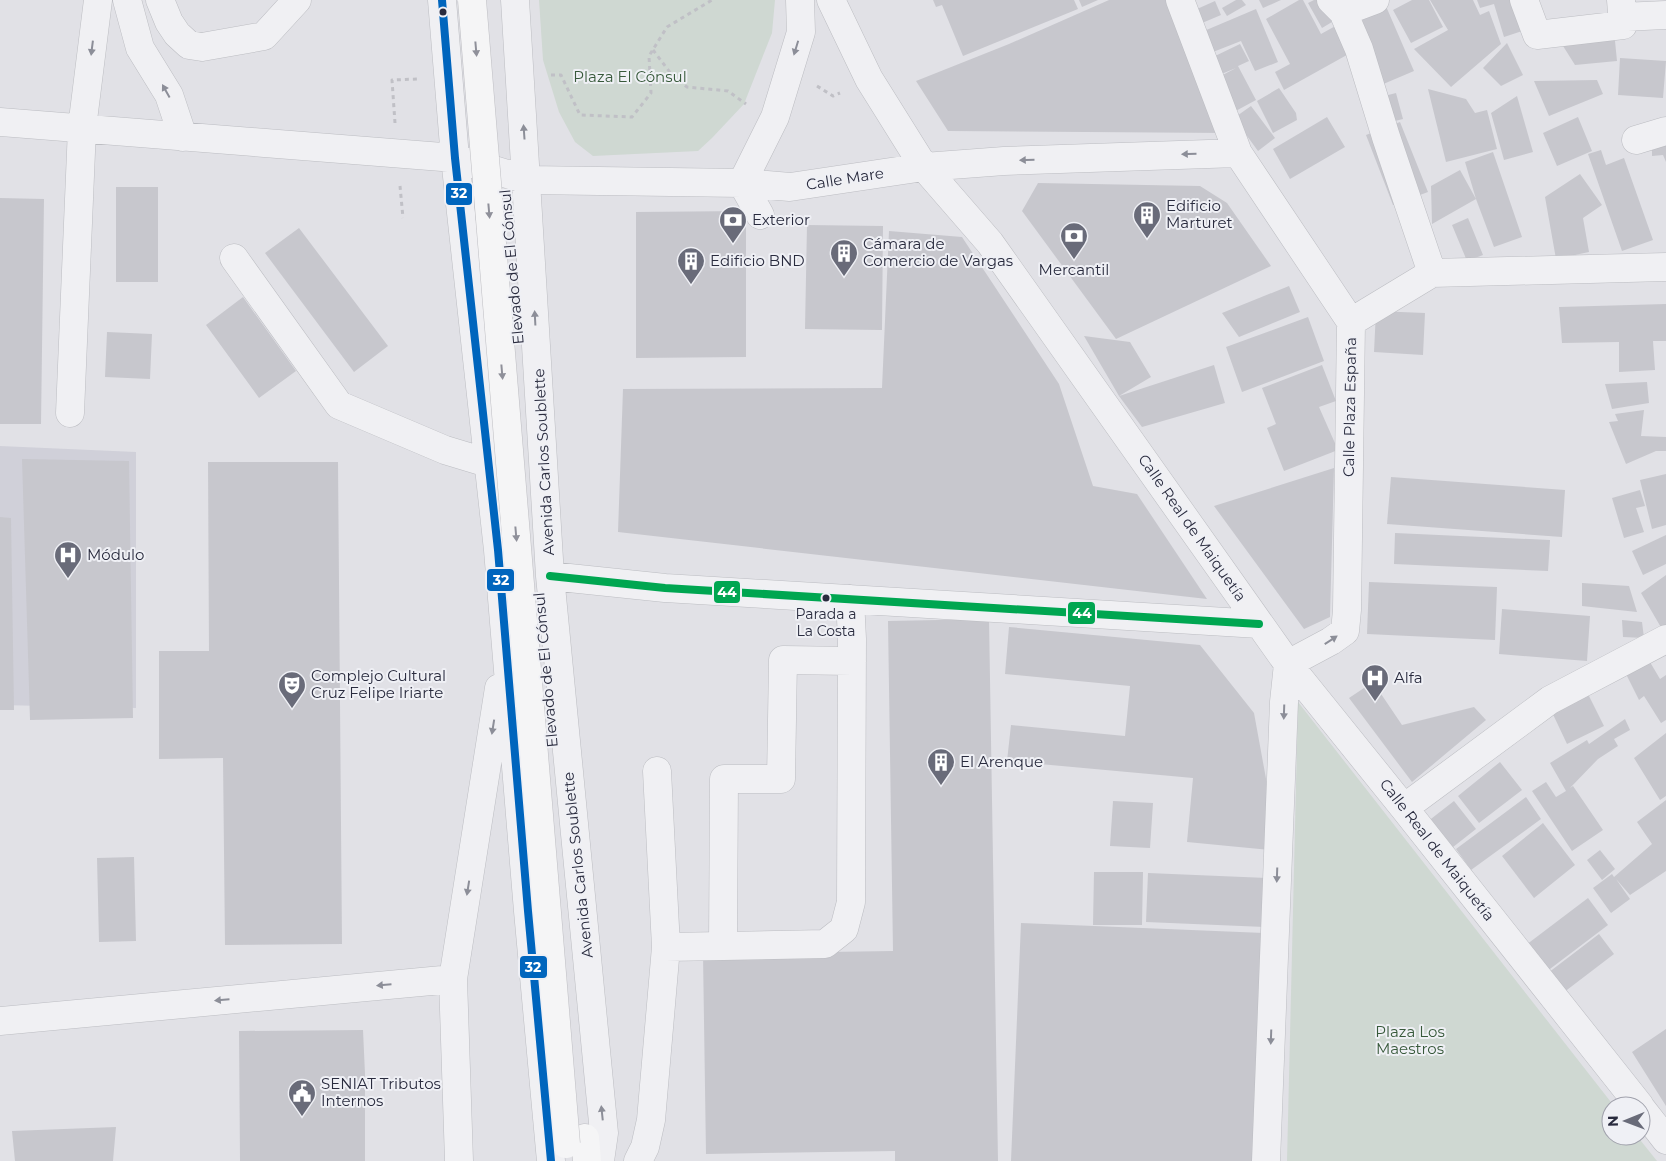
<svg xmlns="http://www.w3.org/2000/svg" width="1666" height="1161" viewBox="0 0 1666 1161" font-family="Montserrat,sans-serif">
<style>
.built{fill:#d0d0d9}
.green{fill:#cfd8d2}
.building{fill:#c7c7cd}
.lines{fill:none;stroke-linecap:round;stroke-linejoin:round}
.minor-casing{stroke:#bcbdc2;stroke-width:29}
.major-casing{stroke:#bebec3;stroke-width:29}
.path{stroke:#c0c0c6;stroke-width:3;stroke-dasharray:4 4;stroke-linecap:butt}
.minor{stroke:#f0f0f3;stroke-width:28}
.major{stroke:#f5f5f6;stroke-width:28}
.major-bridge-casing{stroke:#bebec3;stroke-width:29;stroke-linecap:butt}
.major-bridge{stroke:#f5f5f6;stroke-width:28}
.bus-1-casing{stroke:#eff0f5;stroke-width:11}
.bus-2-casing{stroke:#eff0f5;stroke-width:11}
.bus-1{stroke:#0065bd;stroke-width:8}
.bus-2{stroke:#00a651;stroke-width:8}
.oneway{fill:#8c8e98}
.oneway2{fill:#8f909a}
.bus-dot{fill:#292b3e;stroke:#eff0f5;stroke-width:2}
.labels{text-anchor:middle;stroke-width:4;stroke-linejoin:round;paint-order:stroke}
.bus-label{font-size:14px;fill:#292b3e;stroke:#eff0f5}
.park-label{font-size:15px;fill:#37593a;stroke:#eff0f5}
.street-label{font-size:15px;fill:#292b3e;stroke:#eff0f5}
.poi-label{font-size:15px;fill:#292b3e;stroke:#eff0f5;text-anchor:start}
.line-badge{stroke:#eff0f5;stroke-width:2}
.badge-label{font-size:14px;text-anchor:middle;font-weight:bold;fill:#fff}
</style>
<rect width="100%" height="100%" fill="#e1e1e6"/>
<!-- built -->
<path class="built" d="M0,446L136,452V708L0,705Z"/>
<!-- green -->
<path class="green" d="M539,0H775L772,33L744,104L712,138L698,151L593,156L575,142L559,112L543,60Z
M1298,702L1614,1106H1611V1136H1637L1657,1161H1287Z"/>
<!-- building -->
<path class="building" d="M933,0H1074L1078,9L963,56L942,5L936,7Z
M1079,0H1098L1082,7Z
M1109,0H1176L1227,133L948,131L916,81L1009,44Z
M1236,0H1242L1246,5L1227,16L1222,8Z
M1259,0H1281L1263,8Z
M1299,0H1303L1321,34L1339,24L1354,51L1284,90L1275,72L1290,64L1266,19Z
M1314,0H1321L1332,22L1322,28L1308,3Z
M1412,0H1429L1443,27L1411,43L1393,10Z
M1430,0H1473L1480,15L1489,11L1501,44L1451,87L1414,49L1448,30Z
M1477,0H1522L1531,28L1504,37L1494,4L1480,8Z
M1215,1L1221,15L1202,23L1197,9Z
M1385,4L1414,71L1381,85L1353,17Z
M1256,9L1278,62L1255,71L1241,41L1213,52L1204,31Z
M1614,31L1617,61L1575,65L1558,38Z
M1507,43L1523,75L1501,86L1483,68Z
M1240,44L1249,61L1238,66L1256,100L1232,113L1215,79L1236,68L1219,75L1211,58Z
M1620,58L1666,61L1663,98L1618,95Z
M1597,80L1603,94L1549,116L1534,81Z
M1279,88L1296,113L1297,120L1273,133L1257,101Z
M1428,89L1466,99L1475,113L1487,110L1497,149L1446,162Z
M1396,93L1403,119L1371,127L1365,101Z
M1517,96L1533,152L1504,160L1491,113Z
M1251,106L1275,138L1258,151L1234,118Z
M1327,117L1345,147L1290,179L1273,149Z
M1578,117L1592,151L1557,166L1543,133Z
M1400,122L1428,192L1393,205L1366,135Z
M1666,142V162L1663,155L1652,156V143Z
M1601,150L1606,165L1624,158L1653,240L1622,251L1588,154Z
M1493,152L1522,237L1494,247L1476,199L1465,162Z
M1460,170L1476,199L1432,224L1431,186Z
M1580,174L1602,205L1583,218L1589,252L1556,259L1545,197Z
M1038,183L1200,186L1227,203L1271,266L1116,339L1022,211Z
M116,187H158V282H116Z
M0,198L44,199L41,424H0Z
M746,211V357L636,358V212Z
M1468,218L1483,255L1467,261L1452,225Z
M807,225L883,226L882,330L805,329Z
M299,228L388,346L354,372L265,253Z
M889,231L962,237L1059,384L1093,486L1137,494L1207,599L618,532L623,389L882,388Z
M1289,286L1300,312L1239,337L1222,313Z
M243,297L296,371L259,398L206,325Z
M1666,304V341H1653L1655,370L1619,372V342L1562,343L1559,307Z
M1376,311L1425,313L1423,355L1374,352Z
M1308,317L1324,361L1242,392L1226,347Z
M107,332L152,334L150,379L105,377Z
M1084,336L1130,342L1151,377L1119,396Z
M1214,365L1225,403L1142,427L1119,396Z
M1322,365L1336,401L1319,407L1338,450L1284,471L1267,428L1276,424L1262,388Z
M1647,382L1649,403L1612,409L1605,384Z
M1644,410L1641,436L1666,437V451H1656L1626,464L1609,422L1618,421L1615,414Z
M22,459L129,461L133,718L30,720Z
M208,462H338L342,944L225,945L223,758L159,759V651H209Z
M1334,468L1330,617L1304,629L1214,506Z
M1666,474V525L1652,529L1640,480Z
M1391,477L1565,490L1562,537L1387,524Z
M1640,490L1645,506L1636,508L1644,532L1624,538L1612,498Z
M0,517L11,518L14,710H0Z
M1395,533L1550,540L1548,571L1394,564Z
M1666,535V564L1643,575L1632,551Z
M1666,575V636L1641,593Z
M1369,582L1497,587L1495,640L1367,634Z
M1582,583L1629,586L1637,612L1582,606Z
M1502,609L1590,616L1587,661L1499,654Z
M989,619L998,1161H895V1151L706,1154L703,954L893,951L888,621Z
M1622,620L1642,622L1644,638L1623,637Z
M1009,627L1200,645L1254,713L1273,817L1270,850L1187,842L1193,778L1007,761L1011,725L1125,736L1130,686L1005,674Z
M1647,657L1660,679L1666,675V720L1661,723L1644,696L1639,700L1625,672Z
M1373,682L1402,725L1474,707L1486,720L1412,782L1349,698Z
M1586,690L1604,726L1567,744L1550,708Z
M1625,719L1630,730L1614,739L1618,746L1598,759L1570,788L1573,786L1603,830L1572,851L1532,791L1546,782L1556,797L1566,791L1550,763L1587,740L1589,744Z
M1666,733V796L1660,800L1634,758Z
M1500,762L1522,790L1479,823L1458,796Z
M1526,797L1541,819L1471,870L1456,849Z
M1666,800V871L1630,895L1616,879L1630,899L1611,913L1593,888L1612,874L1614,877L1652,844L1637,822Z
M1113,801L1153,803L1150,848L1110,846Z
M1454,801L1476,829L1448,851L1427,822Z
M1543,823L1575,865L1534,898L1502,856Z
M1600,850L1615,869L1602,880L1587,860Z
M134,857L136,941L99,942L97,858Z
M1094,872H1143L1142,925H1093Z
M1148,873L1267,878L1265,927L1146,922Z
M1588,898L1608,925L1542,975L1522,948Z
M1021,923L1264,933L1255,1161H1011Z
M1599,934L1614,954L1559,996L1544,976Z
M1666,1029V1106L1632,1052Z
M363,1030L365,1074V1161H240L239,1031Z
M116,1127L113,1161H15L12,1131Z"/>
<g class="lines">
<!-- minor casing -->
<g class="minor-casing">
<path id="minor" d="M127,0L140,48L169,95L183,137
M160,0L169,22L177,34L189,45L202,47L264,36L297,0
M442,0L455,158L498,550L528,911L551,1161
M515,0L550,576L604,1133L600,1161
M831,0L869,79L924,167L990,243L1288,664L1404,808L1640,1106
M1180,0L1238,153L1351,322L1347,610L1345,631L1331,641L1288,664L1284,702L1266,1161
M1331,0L1343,12L1359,49L1386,137L1432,273
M1524,0L1537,35L1623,25L1621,0
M1343,12L1375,0
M1622,17L1666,15
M0,122L455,158L527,180L742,183L790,187L924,167L1004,161L1238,153
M1636,140L1666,131
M742,183L775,117L801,32L800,0
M742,183L760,215
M234,258L339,405L445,450L488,463
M1351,322L1432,273L1666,267
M70,413L82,128L98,0
M550,576L665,588L1259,624
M850,599L852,639L851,902L844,929L825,944L723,946L724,779H781L783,660L852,661
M1404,808L1550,700L1666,639
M666,947L723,946
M453,979L459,1161
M0,1021L453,979L499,688
M1641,1108L1666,1140
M638,1161L645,1147L651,1120L666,947L657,771"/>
</g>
<!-- major casing -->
<g class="major-casing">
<path id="major" d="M585,1138L587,1161"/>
</g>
<!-- path -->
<path class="path" d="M653,50L672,75L687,87L728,91L746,104
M551,75H561L580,115L632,117L651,93L649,56L667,27L712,0
M817,86L833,96L840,93
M395,123L392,80L417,79
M400,186L403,218"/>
<!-- minor -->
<use href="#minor" class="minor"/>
<!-- major -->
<use href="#major" class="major"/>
<!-- major-bridge casing -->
<g class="major-bridge-casing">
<path id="major-bridge" d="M472,0L566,1144"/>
</g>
<!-- major-bridge -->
<use href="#major-bridge" class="major-bridge"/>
<!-- bus-1 casing -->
<g class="bus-1-casing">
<path id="bus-1" d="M442,0L455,158L498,550L528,911L551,1161"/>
</g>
<!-- bus-2 casing -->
<g class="bus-2-casing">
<path id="bus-2" d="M550,576L665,588L1259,624"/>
</g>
<!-- bus-1 -->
<use href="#bus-1" class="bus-1"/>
<!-- bus-2 -->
<use href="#bus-2" class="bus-2"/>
</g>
<!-- one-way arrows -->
<defs><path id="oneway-solid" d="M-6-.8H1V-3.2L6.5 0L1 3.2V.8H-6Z" transform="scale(1.25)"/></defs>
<g class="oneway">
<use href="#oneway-solid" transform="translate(92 48) rotate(97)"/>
<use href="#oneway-solid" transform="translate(796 48) rotate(107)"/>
<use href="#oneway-solid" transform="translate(166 91) rotate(-119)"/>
<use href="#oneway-solid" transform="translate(524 132) rotate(-94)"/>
<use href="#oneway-solid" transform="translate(1189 154) rotate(178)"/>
<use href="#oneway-solid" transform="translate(1027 160) rotate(178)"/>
<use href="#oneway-solid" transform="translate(535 318) rotate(-93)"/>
<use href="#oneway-solid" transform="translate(1331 640) rotate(-33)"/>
<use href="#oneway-solid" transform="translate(1284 712) rotate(92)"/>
<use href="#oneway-solid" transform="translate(493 727) rotate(99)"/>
<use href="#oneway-solid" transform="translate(1277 875) rotate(92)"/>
<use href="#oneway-solid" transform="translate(468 888) rotate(99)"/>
<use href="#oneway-solid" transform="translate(384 985) rotate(175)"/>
<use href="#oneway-solid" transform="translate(222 1000) rotate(175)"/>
<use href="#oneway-solid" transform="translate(1271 1037) rotate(92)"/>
<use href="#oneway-solid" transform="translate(602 1113) rotate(-96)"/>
</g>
<g class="oneway2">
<use href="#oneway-solid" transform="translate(476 49) rotate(85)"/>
<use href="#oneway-solid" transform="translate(489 211) rotate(85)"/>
<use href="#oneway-solid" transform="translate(502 372) rotate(85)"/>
<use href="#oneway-solid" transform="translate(516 534) rotate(85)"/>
</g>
<!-- icons -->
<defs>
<g id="building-pin" transform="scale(1.4375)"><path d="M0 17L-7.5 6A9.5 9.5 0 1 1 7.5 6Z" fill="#696b79" stroke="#eff0f5"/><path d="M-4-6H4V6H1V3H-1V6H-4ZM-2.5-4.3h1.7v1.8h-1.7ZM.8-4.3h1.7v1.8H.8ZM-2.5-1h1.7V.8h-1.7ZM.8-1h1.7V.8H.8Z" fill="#fff"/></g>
<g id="bank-pin" transform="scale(1.4375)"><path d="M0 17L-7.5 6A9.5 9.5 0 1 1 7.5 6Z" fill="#696b79" stroke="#eff0f5"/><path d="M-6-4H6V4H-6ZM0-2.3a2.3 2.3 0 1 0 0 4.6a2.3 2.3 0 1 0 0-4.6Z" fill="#fff"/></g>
<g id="hospital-pin" transform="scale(1.4375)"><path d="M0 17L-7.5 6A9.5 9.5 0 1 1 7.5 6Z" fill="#696b79" stroke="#eff0f5"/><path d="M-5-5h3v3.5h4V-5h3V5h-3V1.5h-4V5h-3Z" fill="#fff"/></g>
<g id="theatre-pin" transform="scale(1.4375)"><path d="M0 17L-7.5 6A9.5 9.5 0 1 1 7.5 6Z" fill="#696b79" stroke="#eff0f5"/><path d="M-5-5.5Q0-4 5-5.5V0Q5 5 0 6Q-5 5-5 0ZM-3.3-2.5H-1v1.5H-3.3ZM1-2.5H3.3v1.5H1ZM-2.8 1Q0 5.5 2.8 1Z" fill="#fff"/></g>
<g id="civic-pin" transform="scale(1.4375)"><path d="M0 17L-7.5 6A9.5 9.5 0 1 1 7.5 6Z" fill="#696b79" stroke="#eff0f5"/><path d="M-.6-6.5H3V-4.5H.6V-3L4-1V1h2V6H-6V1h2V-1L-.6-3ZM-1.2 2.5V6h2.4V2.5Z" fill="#fff"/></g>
</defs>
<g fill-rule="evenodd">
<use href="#building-pin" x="1147" y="215"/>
<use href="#bank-pin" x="733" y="220"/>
<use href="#bank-pin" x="1074" y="236"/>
<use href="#building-pin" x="844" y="253"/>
<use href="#building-pin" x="691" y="261"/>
<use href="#hospital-pin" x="68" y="555"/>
<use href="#hospital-pin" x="1375" y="678"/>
<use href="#theatre-pin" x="292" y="685"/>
<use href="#building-pin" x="941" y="762"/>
<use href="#civic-pin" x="302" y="1093"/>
</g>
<!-- markers -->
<g class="bus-dot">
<circle cx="443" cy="12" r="4.5"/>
<circle cx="826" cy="598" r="4.5"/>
</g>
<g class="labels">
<!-- bus labels -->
<g class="bus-label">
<text x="826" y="619">Parada a<tspan x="826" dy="17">La Costa</tspan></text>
</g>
<!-- park labels -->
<g class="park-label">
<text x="630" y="82">Plaza El Cónsul</text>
<text x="1410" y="1037">Plaza Los<tspan x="1410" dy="17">Maestros</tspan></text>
</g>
<!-- street labels -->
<g class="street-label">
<text transform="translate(845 179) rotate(-9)" y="5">Calle Mare</text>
<text transform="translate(512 267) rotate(-95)" y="5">Elevado de El Cónsul</text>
<text transform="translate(1350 407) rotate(-89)" y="5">Calle Plaza España</text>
<text transform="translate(544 462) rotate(-93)" y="5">Avenida Carlos Soublette</text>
<text transform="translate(1192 528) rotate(55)" y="5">Calle Real de Maiquetía</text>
<text transform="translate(546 670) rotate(-95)" y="5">Elevado de El Cónsul</text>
<text transform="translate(1437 850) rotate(52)" y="5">Calle Real de Maiquetía</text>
<text transform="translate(578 865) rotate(-96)" y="5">Avenida Carlos Soublette</text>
</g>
<!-- poi labels -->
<g class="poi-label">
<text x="1166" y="211">Edificio<tspan x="1166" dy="17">Marturet</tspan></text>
<text x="752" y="225">Exterior</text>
<text x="863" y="249">Cámara de<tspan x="863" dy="17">Comercio de Vargas</tspan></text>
<text x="710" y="266">Edificio BND</text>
<text x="1074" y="275" text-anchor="middle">Mercantil</text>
<text x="87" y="560">Módulo</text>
<text x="311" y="681">Complejo Cultural<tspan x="311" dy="17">Cruz Felipe Iriarte</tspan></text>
<text x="1394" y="683">Alfa</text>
<text x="960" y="767">El Arenque</text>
<text x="321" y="1089">SENIAT Tributos<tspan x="321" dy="17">Internos</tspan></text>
</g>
</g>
<g class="line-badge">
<rect x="445" y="182" width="28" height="24" rx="5" fill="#0065bd"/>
<rect x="486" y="568" width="29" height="24" rx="5" fill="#0065bd"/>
<rect x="713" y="580" width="28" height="24" rx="5" fill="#00a651"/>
<rect x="1067" y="601" width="29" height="24" rx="5" fill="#00a651"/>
<rect x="519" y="955" width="29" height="24" rx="5" fill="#0065bd"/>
</g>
<g class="badge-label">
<text x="459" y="198">32</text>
<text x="501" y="585">32</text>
<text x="727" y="597">44</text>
<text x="1082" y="618">44</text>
<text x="533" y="972">32</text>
</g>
<!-- north arrow -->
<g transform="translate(1626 1121) rotate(269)"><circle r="24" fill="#eff0f5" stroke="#a0a1ac"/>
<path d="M0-4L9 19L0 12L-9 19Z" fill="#696b79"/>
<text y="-8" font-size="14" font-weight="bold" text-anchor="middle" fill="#292b3e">N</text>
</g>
</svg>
